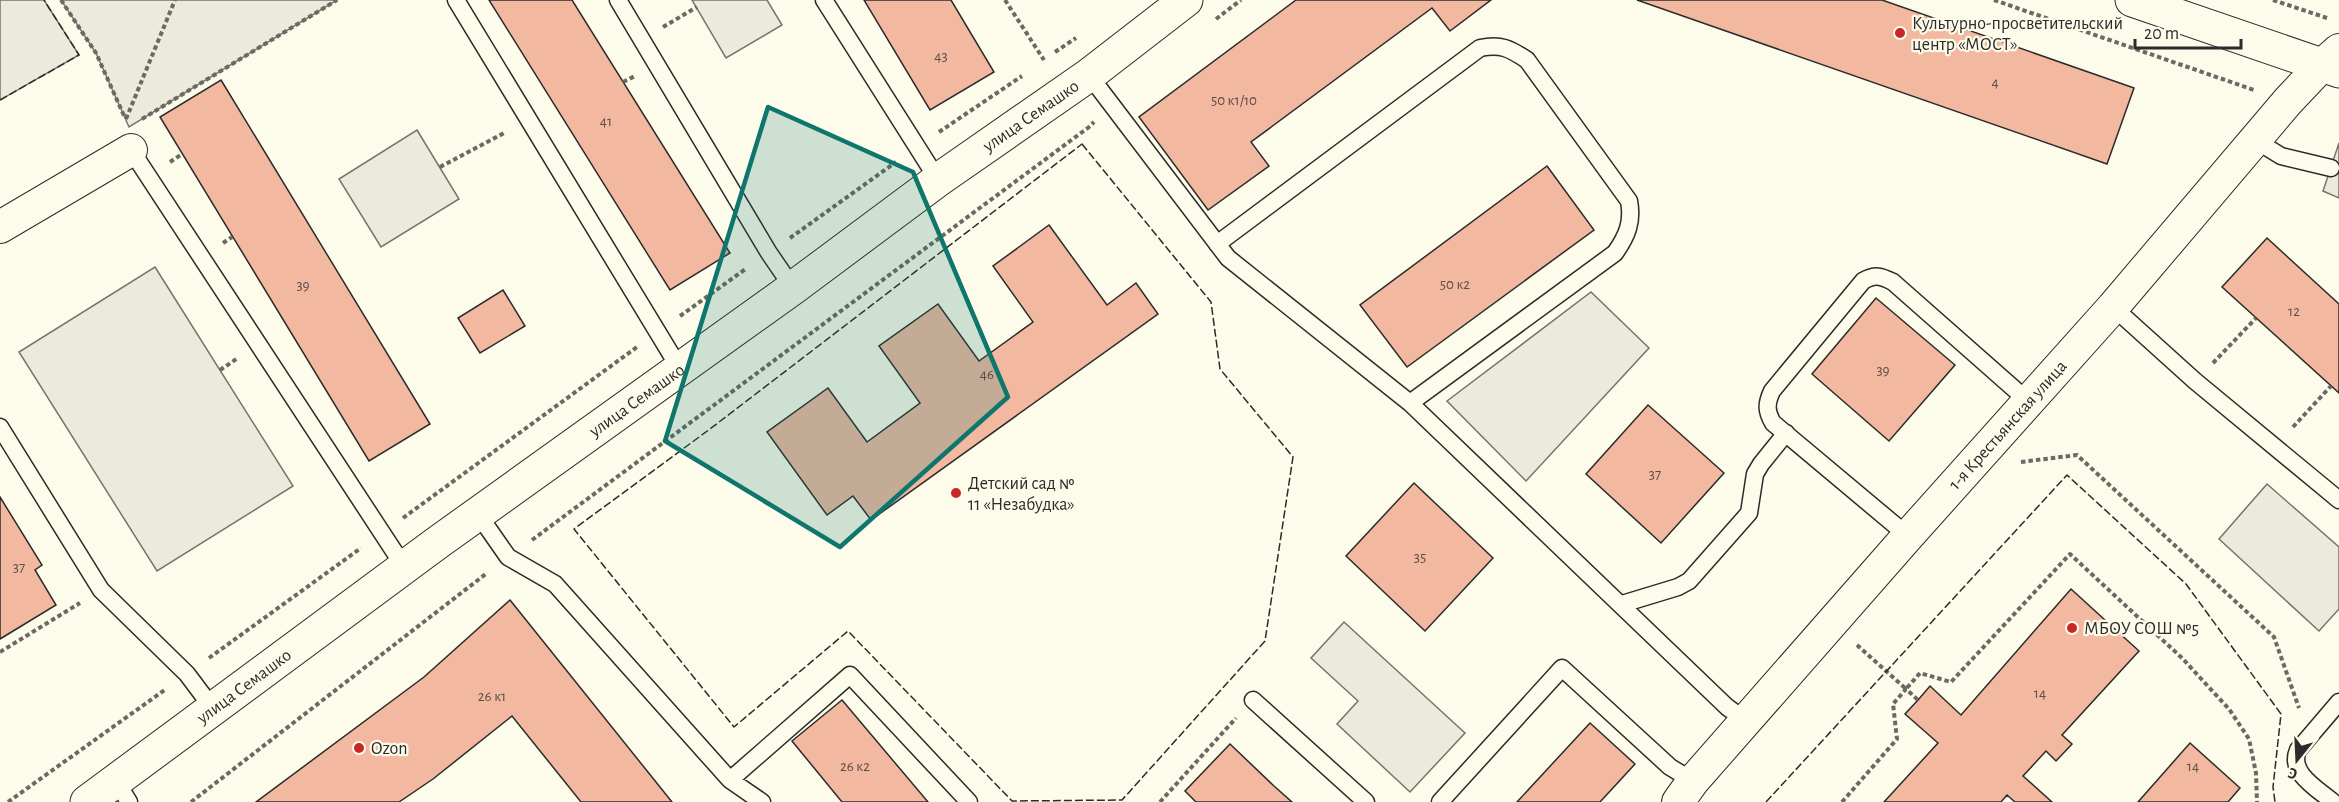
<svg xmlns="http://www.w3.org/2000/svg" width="2339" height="802" viewBox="0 0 2339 802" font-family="'Alegreya Sans',sans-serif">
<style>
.green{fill:#ecebdb;stroke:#74746e;stroke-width:1.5}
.parking{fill:#eceadb;stroke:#74746e;stroke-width:1.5}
.building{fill:#f2b8a0;stroke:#2b2b2b;stroke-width:1.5}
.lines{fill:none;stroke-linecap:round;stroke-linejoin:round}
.service-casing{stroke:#2b2b2b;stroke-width:19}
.minor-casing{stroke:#2b2b2b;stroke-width:34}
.secondary-casing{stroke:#2b2b2b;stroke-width:35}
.path{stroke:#6a6964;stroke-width:4;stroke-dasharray:4.5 3;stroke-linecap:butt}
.service{stroke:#fdfbea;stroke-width:16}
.minor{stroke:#fdfbea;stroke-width:32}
.secondary{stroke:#fdfbea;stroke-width:33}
.fence{stroke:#2b2b2b;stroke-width:1.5;stroke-dasharray:8 3;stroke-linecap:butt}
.marked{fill:#0f766e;fill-opacity:0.2;stroke:#0f766e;stroke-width:4.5;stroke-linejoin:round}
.poi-dot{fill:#c62828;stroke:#fdfbea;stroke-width:2}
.labels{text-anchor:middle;stroke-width:4.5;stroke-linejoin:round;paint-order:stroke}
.number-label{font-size:15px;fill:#5d4e48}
.poi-label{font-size:18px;fill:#2b2b2b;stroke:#fdfbea;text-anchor:start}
.street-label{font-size:18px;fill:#2b2b2b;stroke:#fdfbea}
</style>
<rect width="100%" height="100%" fill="#fdfbea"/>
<!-- green -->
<path class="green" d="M61,0H337L129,127L96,53Z
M692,0H767L782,25L726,58Z
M417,130L459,199L381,247L339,179Z
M155,267L293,486L157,571L19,352Z
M1591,292L1649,348L1526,481L1447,401Z
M2267,484L2339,547V609L2319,631L2219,539Z
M1344,622L1465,733L1410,792L1337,724L1358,701L1311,658Z"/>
<!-- parking -->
<path class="parking" d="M0,0H44L79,55L0,100Z
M2339,143V198L2323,191Z"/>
<!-- building -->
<path class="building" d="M489,0H572L730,253L670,290Z
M864,0H951L994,72L930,110Z
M1296,0H1491L1450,31L1432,8L1251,142L1269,166L1208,210L1139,117Z
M1637,0H1882L2134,88L2107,164Z
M221,80L430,424L369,461L160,117Z
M1547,166L1594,230L1407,367L1360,305Z
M1049,225L1107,305L1136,283L1158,314L871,520L853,496L827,515L767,432L828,388L867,442L920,403L879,346L938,304L979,361L1033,322L993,266Z
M2267,238L2339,304V393L2222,287Z
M503,290L525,326L480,353L458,318Z
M1876,298L1955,365L1889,441L1812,374Z
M1648,405L1724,473L1661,543L1586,474Z
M1414,483L1493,558L1425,631L1346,556Z
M0,497L42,565L35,570L56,605L0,639Z
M2071,589L2139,651L2062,735L2072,744L2056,761L2046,751L2023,776L2052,802H2015L2007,795L2001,802H1884L1938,743L1905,714L1918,700L1930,686L1961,715Z
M510,600L672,802H581L512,716L433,779L399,802H256L424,677Z
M842,700L928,802H842L792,741Z
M1590,723L1635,764L1600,802H1517Z
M2190,743L2240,788L2228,802H2138Z
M1230,744L1274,786L1292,802H1196L1185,791Z"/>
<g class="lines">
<!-- service casing -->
<g class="service-casing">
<path id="service" d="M456,0L680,369
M618,0L769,253L793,288
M824,0L938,180
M1089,75L1228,258L1410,403L1727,707L1746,721
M2255,140L2281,156L2331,168
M131,150L405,568
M1217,244L1480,48C1501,44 1509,48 1527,60L1629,201C1633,222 1627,236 1615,253L1410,403
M2113,307L2195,381L2339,500
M0,427L101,590L187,674L214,710
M478,514L508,557L555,584L730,780L850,675L969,802
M1908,536L1773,423C1766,411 1766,404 1772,391L1863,281C1875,274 1881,276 1893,282L2029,402
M1622,604L1678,587L1689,581L1749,513L1755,474L1761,464L1786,433
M1253,700L1366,802
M730,780L762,802
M116,781L129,802
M1440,802L1562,668L1670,767L1693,781
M2333,802C2318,789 2288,773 2298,750L2339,702"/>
</g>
<!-- minor casing -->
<g class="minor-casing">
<g id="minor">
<path d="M0,227L131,150"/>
<path id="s1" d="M1678,802L1693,781L1908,536L2113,307L2288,101L2322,65L2339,50"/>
</g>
</g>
<!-- secondary casing -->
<g class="secondary-casing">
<g id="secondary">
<path d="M2132,0L2339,71"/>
<path id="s2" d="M87,802L437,543L793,288L938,180L1089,75L1186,0"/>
</g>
</g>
<!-- path -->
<path class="path" d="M61,0L96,53L125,118
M1005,0L1044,60
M1994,0L2254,90
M2273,0L2327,18
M1216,19L1241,0
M663,27L697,7
M1055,52L1076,38
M623,82L635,76
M126,119L175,0
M142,119L337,0
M939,132L1022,76
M170,162L182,154
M440,167L506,132
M790,238L896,162
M223,243L232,237
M680,316L747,268
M2213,363L2256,318
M220,370L238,358
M2293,427L2331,386
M2021,462L2077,455L2274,637L2299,708
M403,518L637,347
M532,540L1089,127L1094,122
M1857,645L1906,689L1920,673L1951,682L2070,554L2182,658L2229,709L2249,739L2256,773L2257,802
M0,652L80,603
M209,658L361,548
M8,802L166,689
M191,802L487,573
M1160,802L1236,718
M1842,802L1897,739L1893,704L1906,689L1918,700"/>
<!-- service -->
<use href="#service" class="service"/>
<!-- minor -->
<use href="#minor" class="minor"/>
<!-- secondary -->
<use href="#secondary" class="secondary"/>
<!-- fence -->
<path class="fence" d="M0,100L79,55L44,0
M1082,144L1211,302L1220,369L1293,457L1265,641L1122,800L1012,801L848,631L734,727L574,529L710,429Z
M1766,802L2067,475L2186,584L2281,714L2273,787L2275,802"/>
</g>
<!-- marked area -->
<path class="marked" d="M768,107L913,172L1008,397L840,547L665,441Z"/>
<!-- markers -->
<g class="poi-dot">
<circle cx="1900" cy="33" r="6"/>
<circle cx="956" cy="493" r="6"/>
<circle cx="2072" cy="628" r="6"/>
<circle cx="359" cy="748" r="6"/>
</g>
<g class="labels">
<!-- number labels -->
<g class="number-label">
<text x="941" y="61">43</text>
<text x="1995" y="87">4</text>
<text x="1234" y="105">50 к1/10</text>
<text x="606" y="126">41</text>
<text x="1455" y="289">50 к2</text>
<text x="303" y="290">39</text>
<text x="2294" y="316">12</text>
<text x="1883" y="375">39</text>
<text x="987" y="379">46</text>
<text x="1655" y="479">37</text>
<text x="1420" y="562">35</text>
<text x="19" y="572">37</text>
<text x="2040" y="698">14</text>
<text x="492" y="701">26 к1</text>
<text x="855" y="771">26 к2</text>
<text x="2193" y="771">14</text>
</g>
<!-- poi labels -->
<g class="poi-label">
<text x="1912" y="29">Культурно-просветительский<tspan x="1912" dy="21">центр «МОСТ»</tspan></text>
<text x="968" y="489">Детский сад №<tspan x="968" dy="21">11 «Незабудка»</tspan></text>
<text x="2084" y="634">МБОУ СОШ №5</text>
<text x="371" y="754">Ozon</text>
</g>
<!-- street labels -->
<g class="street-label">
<text dy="6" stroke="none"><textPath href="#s2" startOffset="1167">улица Семашко</textPath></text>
<text dy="6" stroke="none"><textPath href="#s2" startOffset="681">улица Семашко</textPath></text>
<text dy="6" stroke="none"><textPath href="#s1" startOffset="501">1-я Крестьянская улица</textPath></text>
<text dy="6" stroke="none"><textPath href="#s2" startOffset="195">улица Семашко</textPath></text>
</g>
</g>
<!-- north arrow -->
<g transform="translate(2297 760) rotate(198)" stroke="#fdfbea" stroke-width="4.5" paint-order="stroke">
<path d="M0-4.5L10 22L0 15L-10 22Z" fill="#2b2b2b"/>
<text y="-9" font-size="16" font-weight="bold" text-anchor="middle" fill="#2b2b2b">С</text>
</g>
<!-- scale -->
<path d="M2135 39v9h106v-9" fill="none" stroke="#2b2b2b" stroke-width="3"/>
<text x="2144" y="39" font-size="18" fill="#2b2b2b" stroke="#fdfbea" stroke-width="4.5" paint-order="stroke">20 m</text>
</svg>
